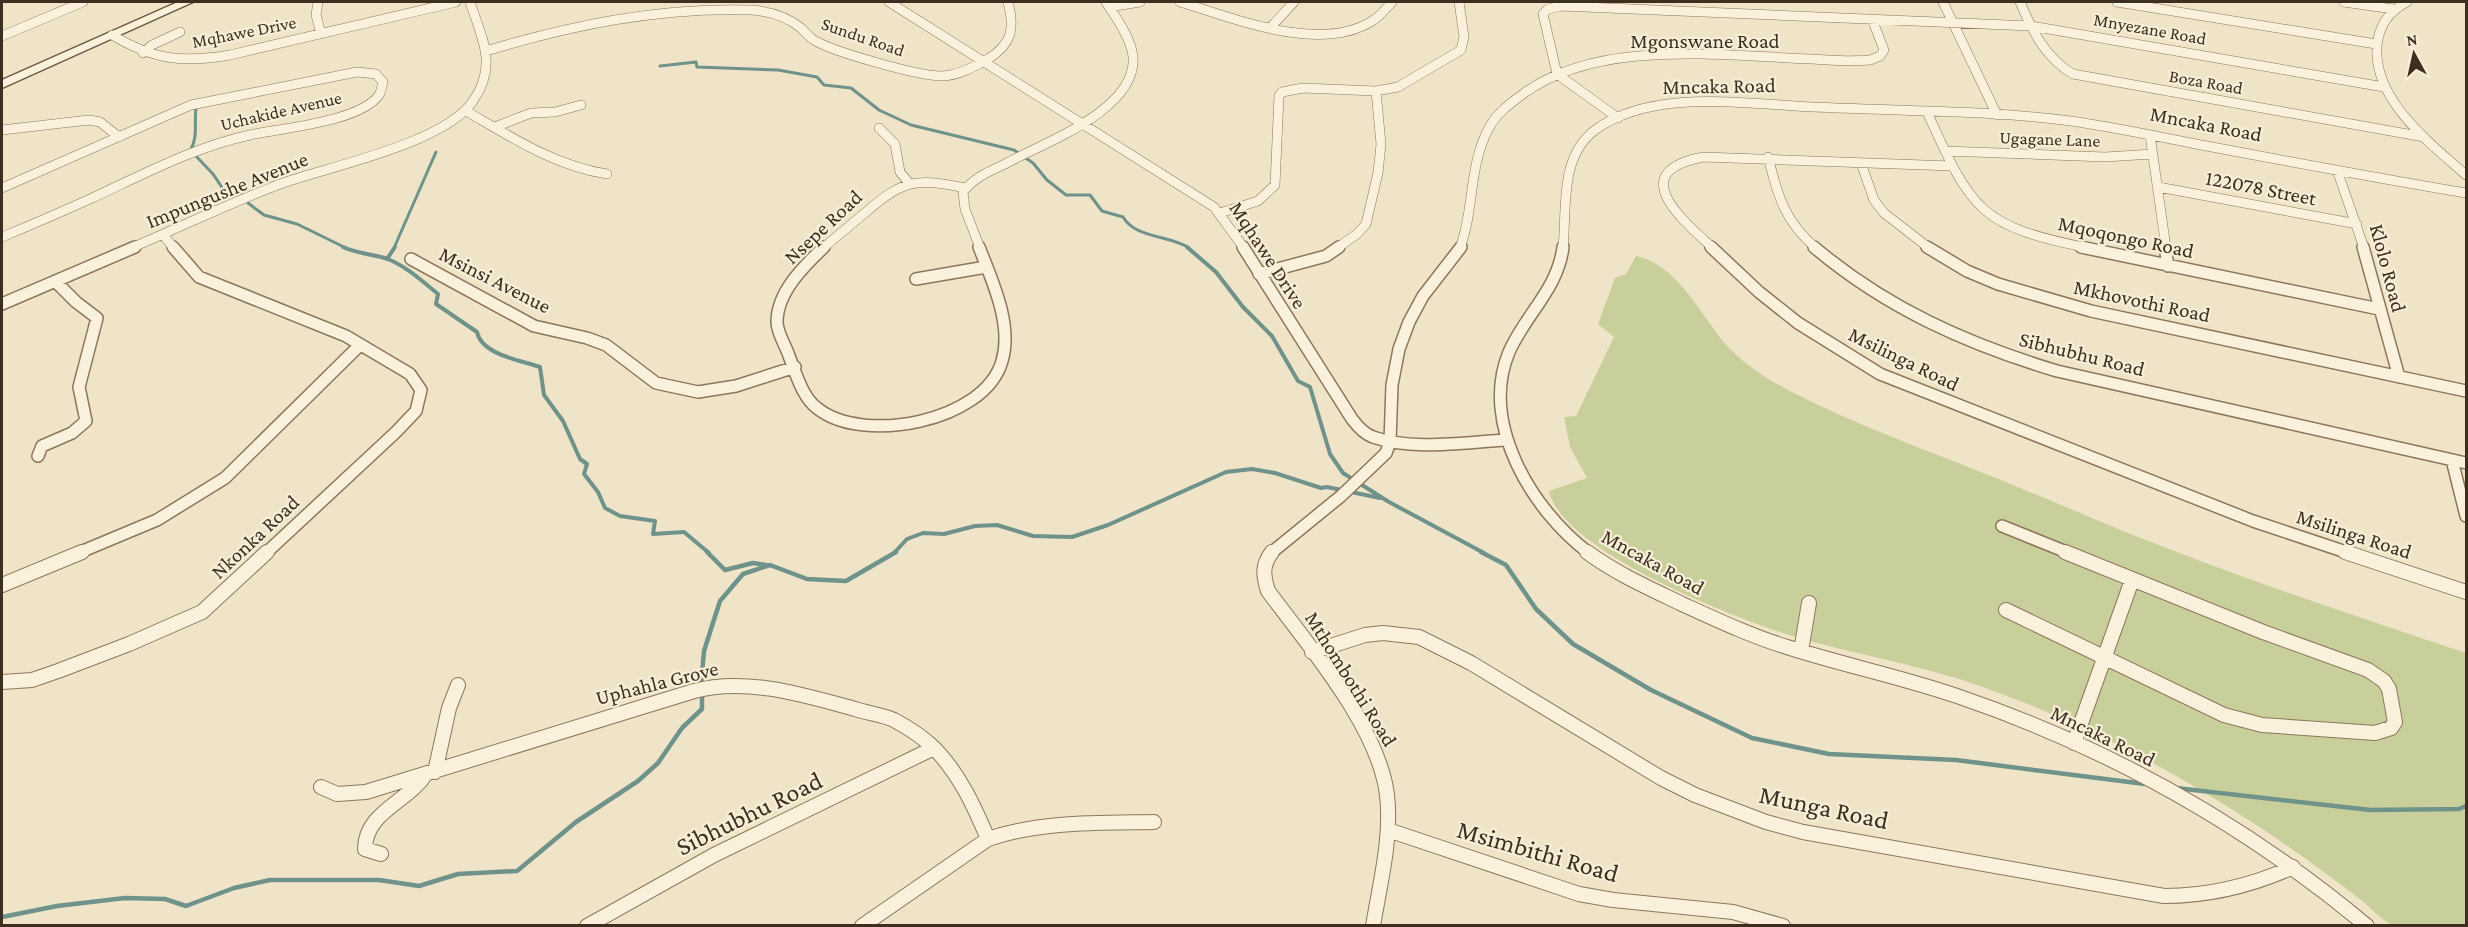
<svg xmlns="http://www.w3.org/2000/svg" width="2468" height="927" viewBox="0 0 2468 927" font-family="'Crimson Pro',serif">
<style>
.green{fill:#c9cf9b}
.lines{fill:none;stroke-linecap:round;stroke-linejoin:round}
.stream-far2{stroke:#6f938a;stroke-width:3}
.stream-far1{stroke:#6f938a;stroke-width:4}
.stream{stroke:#6f938a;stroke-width:4.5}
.minor-far2-casing{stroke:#8d765c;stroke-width:10}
.minor-far1-casing{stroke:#8d765c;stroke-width:14}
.minor-casing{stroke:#8d765c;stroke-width:16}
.secondary-casing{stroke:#6f573f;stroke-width:3}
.minor-far2{stroke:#faf1dc;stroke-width:9}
.minor-far1{stroke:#faf1dc;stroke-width:11}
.minor{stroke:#faf1dc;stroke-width:14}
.secondary{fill:#faf1dc;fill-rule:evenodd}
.labels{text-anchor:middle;stroke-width:4.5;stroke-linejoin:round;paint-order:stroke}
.far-street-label{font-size:18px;fill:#3d2e20;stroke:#f7eed8}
.street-label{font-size:21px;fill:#3d2e20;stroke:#f7eed8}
.near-street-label{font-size:26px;fill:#3d2e20;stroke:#f7eed8}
</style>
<rect width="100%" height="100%" fill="#f0e4c8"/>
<!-- green -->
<path class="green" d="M1636,256C1680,265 1703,321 1731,350C1748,367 1770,381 1792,392C1858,426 1927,450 1996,478C2058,503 2120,531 2182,554C2276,590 2371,621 2466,653V925C2452,925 2404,927 2393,925C2383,922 2370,907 2361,900C2333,878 2305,858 2276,838C2184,776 2085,723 1980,686C1918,664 1852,654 1789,635C1733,617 1562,551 1549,491L1587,478L1570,447L1564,417L1576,416L1614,337L1598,324L1615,278L1626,274Z"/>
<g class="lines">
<!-- stream-far2 -->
<path class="stream-far2" d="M660,66L696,62L697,67L778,70L817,77L824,85L851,88L879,110L911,125L1014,150L1033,163L1047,180L1066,195H1090L1102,211L1123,217C1136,239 1170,235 1189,248
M191,149C198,137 194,122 196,108
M195,155L213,174L223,189L242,195
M248,203L264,215L297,224L346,248
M394,248L436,152"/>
<!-- stream-far1 -->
<path class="stream-far1" d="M343,247C358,254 373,254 388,259C407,267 422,281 438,294L436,304L477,332C482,355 520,360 540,367L544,395L563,421L580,459L587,464L584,474L598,492L605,508L620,516L655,521L653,534L684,532L709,553
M1187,247L1216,272L1243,307L1272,336L1298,381L1310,387L1330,454L1343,473L1389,502L1484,553
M387,259L395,247
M894,553L907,539L923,533L944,534L975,526L997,525L1033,536L1072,537L1108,525L1226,472L1252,469L1275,473L1321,488L1327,487L1380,498"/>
<!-- stream -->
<path class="stream" d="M707,552L725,570L753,563L766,565
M1481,552L1506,565L1536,609L1573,644L1651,690L1752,738L1829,754L1956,760L2145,784
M701,686L704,651L720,601L743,574L770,565L807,579L846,581L896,552
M2176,788L2370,810L2459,809L2466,806
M2,917L57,906L125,898L165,899L186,906L234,888L270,880H379L419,886L458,874L517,871L576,822L638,781L658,763L682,728L702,709V694"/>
<!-- minor-far2 casing -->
<g class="minor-far2-casing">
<path id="minor-far2" d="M318,2L316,15L321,34
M889,2L1214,207L1244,248
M1180,2C1233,18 1320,54 1372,21C1380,17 1386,8 1392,2
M1943,2L1997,115
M2020,2C2032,30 2045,58 2073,74L2424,137
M2117,2L2376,44
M2344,2L2393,9
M2407,2C2389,11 2379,25 2377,46C2373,100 2430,143 2466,175
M1109,7L1140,2
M1270,28L1294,2
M112,35C154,60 182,63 230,55L456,2
M2,36L83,2
M486,51C572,25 660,7 750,10C769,11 786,16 801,28C805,32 809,37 814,40C833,52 919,76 941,76C957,76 974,67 988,59C1012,44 1015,29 1008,2
M143,53L152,45L180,32
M466,111C511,137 555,166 607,174
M1927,112C1972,211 1979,226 2088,248
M1618,118L1557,74L1543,14L1548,9L1561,6L2031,26L2384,87
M495,127L531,113L555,112L581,105
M879,128L895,144L900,172L909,183
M2,130L89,120L100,122L119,137
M2150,135L2166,248
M1945,151L2105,157L2153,154
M1768,157C1778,196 1784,221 1816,248
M1861,163L1874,200L1884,213L1929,248
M2337,170L2364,248
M2158,187L2357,224
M2,188L191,105L357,72L376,74L383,82C382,86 381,92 379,95C360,122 281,128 250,135C194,147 142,175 90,199C61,212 31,225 2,237
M1220,213L1258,201L1275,185L1279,96L1282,92L1303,88L1376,91
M163,235L174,248
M131,248C181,227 231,202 283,183C331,166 445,143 473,101C498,65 482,39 470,2
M823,248C837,236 852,224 866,212C904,179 917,178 965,188
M980,248L965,209L963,192C973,178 990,171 1005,164C1043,143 1138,110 1133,56C1130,36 1116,18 1106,2
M1337,248L1357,234L1366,224L1378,173L1381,144L1376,91L1398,87L1461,50L1464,37L1459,2
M1460,248C1475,208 1468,165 1490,126C1498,112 1511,103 1523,94C1598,38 1722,56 1811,59C1831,60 1851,62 1870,60L1880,56L1884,50L1872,19
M1563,248C1567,209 1559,157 1595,130C1653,88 1746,104 1813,107C1899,111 1986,110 2071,121C2113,127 2155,136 2196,144C2286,161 2376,178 2466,193
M1713,248C1681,219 1625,172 1703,157L1952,166"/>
</g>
<!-- minor-far1 casing -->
<g class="minor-far1-casing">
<path id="minor-far1" d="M173,247L199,277L346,336L410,374L421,390L416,411L396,432L266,553
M824,247C804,266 777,292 777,322C777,333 786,346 789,356C796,373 802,397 817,408C862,445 985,422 1002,361C1013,325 992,280 979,247
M1243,247L1352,419C1358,427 1364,434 1373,437C1412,451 1466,442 1506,440
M1563,247C1558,289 1525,315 1509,352C1479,424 1533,511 1589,553
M1711,247L1759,292L1798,323L1880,374L2253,521L2349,553
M1814,247C1886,308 1967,344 2057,371L2466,463
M1927,247L1967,271L1998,284L2091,311L2466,391
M2081,247L2379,309
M2165,247L2168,266
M2363,247L2399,377
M411,259L534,326L587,338L606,345L656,383L698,392L736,386L795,367
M1259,274L1326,256L1339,247
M916,279L986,267
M2,304L135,247
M38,456L42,446L72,433L86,421L79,387L97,318L76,302L55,281
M2452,460L2466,516
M2002,526L2069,553
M78,553L157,520L225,478L360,345
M1271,553L1341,496L1386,453L1390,442L1392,385L1399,349L1409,322L1423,296L1461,247"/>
</g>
<!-- minor casing -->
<g class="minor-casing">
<path id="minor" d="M1272,552C1262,565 1263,575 1268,591C1308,645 1379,727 1387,795C1392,838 1380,883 1373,926
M1587,552C1617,574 1649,588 1682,604C1717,620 1751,636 1787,647C1843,665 1902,677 1957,696C2107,747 2246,825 2367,926
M2345,552L2466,592
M2,585L82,552
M2006,610L2224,715L2262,725L2375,733L2391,728L2395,722L2389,689L2384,681L2368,670L2263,632L2065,552
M1801,651L1809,603
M1312,652L1365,635L1383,633L1419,637L1471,663L1661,778L1695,795L1766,822L1803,832L2164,896C2210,896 2251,886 2293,867
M2,682L32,680L58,671L129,644L202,612L267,552
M2074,743L2132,580
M435,772L449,708L458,685
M321,787L337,794L366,792L694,691C746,677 804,695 855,709C867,713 883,715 894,720C907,727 925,739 935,749C960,775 974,806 988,839
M1388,830L1579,894L1613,900L1733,912L1783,926
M381,854L365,849C365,812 408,802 426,774
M587,926L714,855L934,748
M862,926L988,839C1041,821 1099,823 1154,822"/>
</g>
<!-- secondary casing -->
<g class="secondary-casing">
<path id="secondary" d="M178,2H193L2,88V80Z"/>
</g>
<!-- minor-far2 -->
<use href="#minor-far2" class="minor-far2"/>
<!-- minor-far1 -->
<use href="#minor-far1" class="minor-far1"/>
<!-- minor -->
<use href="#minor" class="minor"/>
<!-- secondary -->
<use href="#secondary" class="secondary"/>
</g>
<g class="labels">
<!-- far-street labels -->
<g class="far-street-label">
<text transform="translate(2150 29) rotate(10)" y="6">Mnyezane Road</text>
<text transform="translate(244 32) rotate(-11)" y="6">Mqhawe Drive</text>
<text transform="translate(863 37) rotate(19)" y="6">Sundu Road</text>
<text transform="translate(2206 82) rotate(10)" y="6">Boza Road</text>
<text transform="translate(281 111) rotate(-13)" y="6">Uchakide Avenue</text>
<text transform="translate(2050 139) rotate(2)" y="6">Ugagane Lane</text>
</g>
<!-- street labels -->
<g class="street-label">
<text x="1705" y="48">Mgonswane Road</text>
<text transform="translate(1719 86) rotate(-1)" y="7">Mncaka Road</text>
<text transform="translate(2206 124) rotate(11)" y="7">Mncaka Road</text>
<text transform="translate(2261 188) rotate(11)" y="7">122078 Street</text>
<text transform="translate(227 190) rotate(-22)" y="7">Impungushe Avenue</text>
<text transform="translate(823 227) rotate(-43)" y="7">Nsepe Road</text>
<text transform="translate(2126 237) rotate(12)" y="7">Mqoqongo Road</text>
<text transform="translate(1268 255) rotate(57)" y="7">Mqhawe Drive</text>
<text transform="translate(2388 268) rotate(75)" y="7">Klolo Road</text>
<text transform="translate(495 280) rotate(27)" y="7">Msinsi Avenue</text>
<text transform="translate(2142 301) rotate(12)" y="7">Mkhovothi Road</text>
<text transform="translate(2082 354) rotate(14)" y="7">Sibhubhu Road</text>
<text transform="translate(1904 359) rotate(26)" y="7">Msilinga Road</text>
<text transform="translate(2354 534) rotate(18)" y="7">Msilinga Road</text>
<text transform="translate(255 537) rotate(-43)" y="7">Nkonka Road</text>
<text transform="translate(1653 562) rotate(29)" y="7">Mncaka Road</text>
<text transform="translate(1351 679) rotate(58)" y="7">Mthombothi Road</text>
<text transform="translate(657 683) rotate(-14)" y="7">Uphahla Grove</text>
<text transform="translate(2103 736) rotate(26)" y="7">Mncaka Road</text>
</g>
<!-- near-street labels -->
<g class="near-street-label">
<text transform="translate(1824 807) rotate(12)" y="9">Munga Road</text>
<text transform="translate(749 813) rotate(-26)" y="9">Sibhubhu Road</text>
<text transform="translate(1538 851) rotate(16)" y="9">Msimbithi Road</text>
</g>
</g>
<!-- border -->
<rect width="2468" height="927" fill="none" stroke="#3d2e20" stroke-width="6"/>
<!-- north arrow -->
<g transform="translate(2414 54) rotate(352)" stroke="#f7eed8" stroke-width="4.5" paint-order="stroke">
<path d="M0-4.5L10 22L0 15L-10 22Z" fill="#3d2e20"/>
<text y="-9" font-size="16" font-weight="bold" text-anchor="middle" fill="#3d2e20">N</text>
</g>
</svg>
